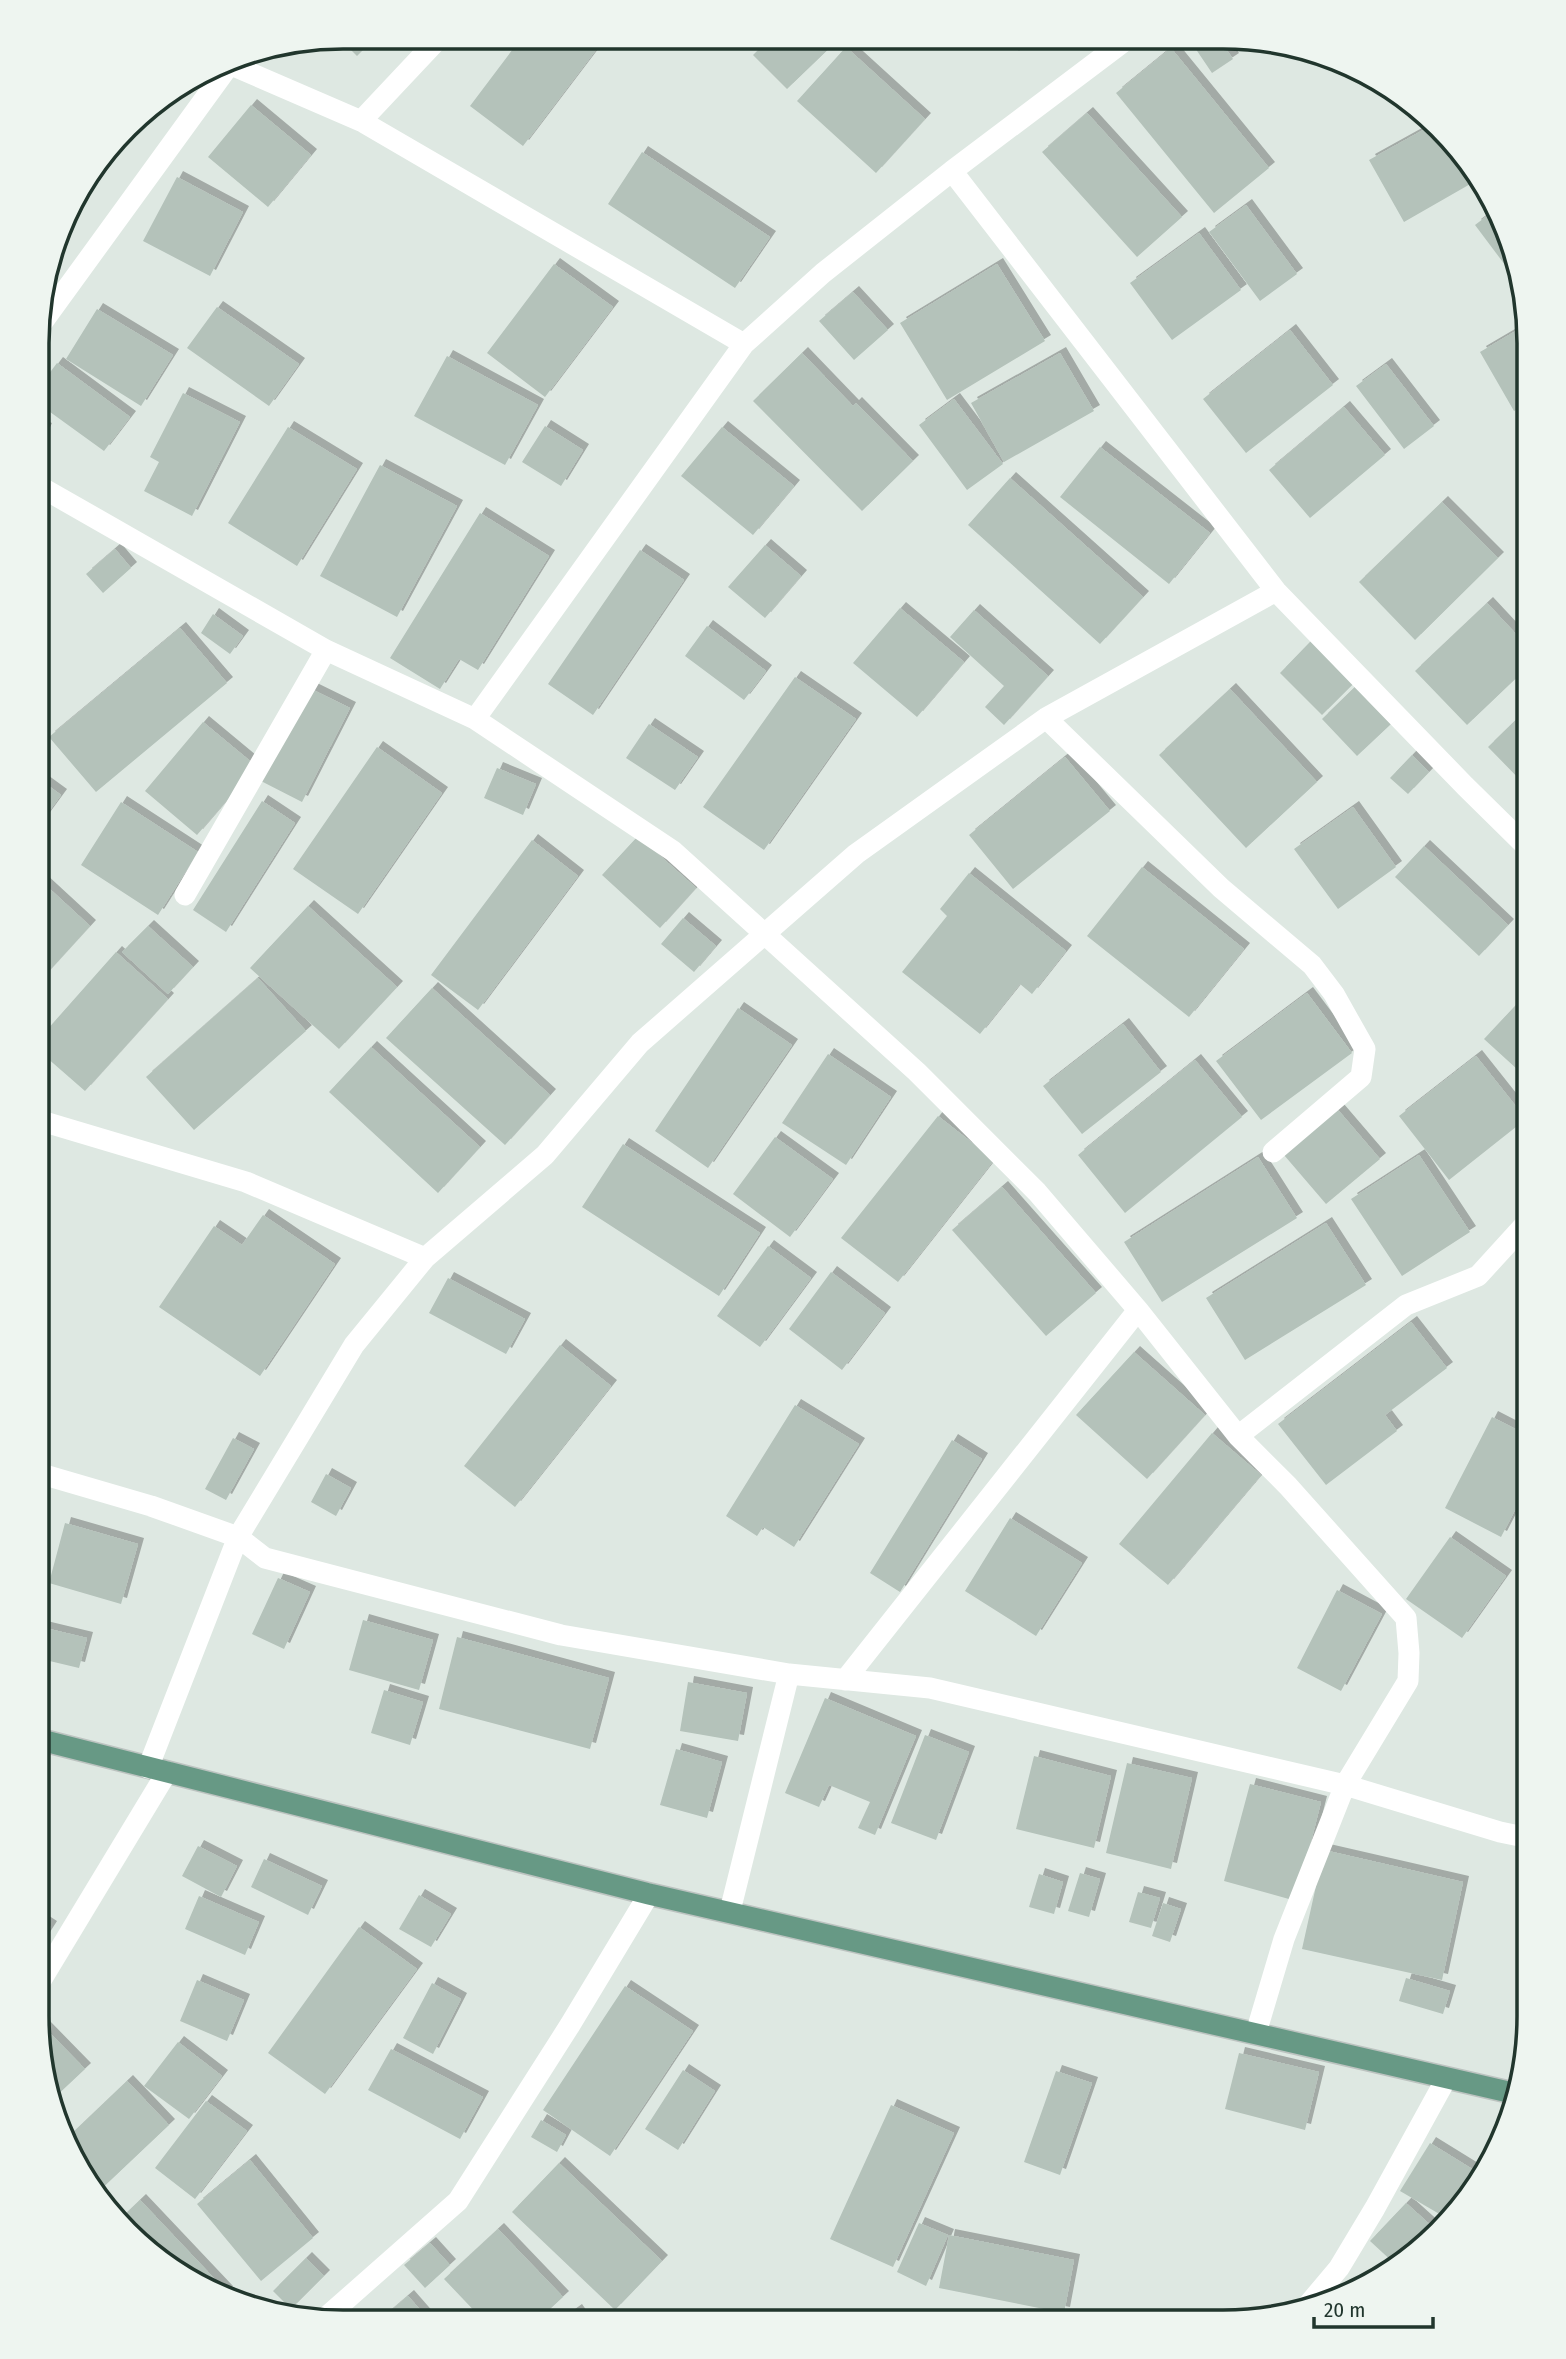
<svg xmlns="http://www.w3.org/2000/svg" width="1566" height="2359" viewBox="0 0 1566 2359" font-family="'Fira Sans Condensed',sans-serif">
<style>
.building{fill:#b4c2ba;filter:url(#shadow)}
.lines{fill:none;stroke-linecap:round;stroke-linejoin:round}
.primary-casing{stroke:#bcc3c0;stroke-width:24}
.lane{stroke:#fff;stroke-width:21}
.street{stroke:#fff;stroke-width:21}
.primary{stroke:#679985;stroke-width:21}
.rim{fill:none;stroke:#21362d;stroke-width:3.5}
</style>
<defs>
<filter id="shadow"><feDropShadow dx="6" dy="-6" stdDeviation="0" flood-color="#0004"/></filter>
</defs>
<rect width="100%" height="100%" fill="#dee8e2"/>
<!-- building -->
<path class="building" d="M338,37H376L357,56Z
M522,37L605,38L523,146L470,106Z
M664,38H686L674,49Z
M770,38H840L787,89L753,55Z
M1007,39H1031L1019,51Z
M1189,39H1219L1233,59L1212,73Z
M846,47L925,119L876,173L797,101Z
M1171,48L1269,168L1214,213L1116,93Z
M251,105L311,155L268,207L208,157Z
M151,107L67,223H66L78,190L141,112Z
M1087,113L1182,217L1137,257L1042,152Z
M1434,124L1466,156L1479,179L1404,222L1369,160Z
M642,152L770,237L735,288L608,204Z
M177,177L243,212L210,276L143,241Z
M1246,205L1297,274L1260,301L1209,232Z
M1496,209L1506,225L1517,281L1475,225Z
M1199,233L1241,290L1172,340L1130,283Z
M554,264L613,307L545,397L487,353Z
M997,264L1045,341L947,400L900,323Z
M853,292L888,330L854,360L819,321Z
M217,307L299,364L269,406L187,348Z
M97,309L173,355L141,406L66,359Z
M1526,325L1529,343V402L1514,411L1480,352Z
M1290,330L1333,385L1246,453L1203,399Z
M802,353L853,406L856,403L913,461L862,511L753,401Z
M1060,353L1094,411L1004,462L971,403Z
M447,356L538,405L505,465L414,416Z
M57,363L130,417L104,451L39,404V387Z
M1386,364L1434,426L1404,449L1356,386Z
M183,393L240,422L192,516L144,491L159,462L150,457Z
M954,399L1003,464L967,490L919,425Z
M1344,407L1385,455L1310,518L1269,470Z
M39,426L46,429L39,444Z
M545,426L583,450L561,486L522,462Z
M288,427L357,469L297,566L228,523Z
M722,427L794,486L753,535L681,476Z
M1529,440V479L1516,446Z
M1100,447L1210,533L1169,584L1060,497Z
M380,465L457,506L397,617L320,576Z
M1010,478L1143,597L1100,644L968,525Z
M1442,502L1498,558L1415,640L1359,582Z
M480,513L549,556L478,670L459,659L440,689L390,658Z
M765,545L801,576L765,618L728,587Z
M115,549L131,568L103,593L86,574Z
M640,550L684,580L593,715L548,684Z
M1487,603L1529,648V666L1467,725L1415,671Z
M900,608L964,662L917,717L853,663Z
M974,610L1048,676L1004,725L985,707L1004,686L950,637Z
M213,614L243,636L230,654L201,633Z
M707,626L766,671L744,700L685,656Z
M180,628L227,683L96,792L49,737Z
M1311,641L1354,683L1322,715L1280,673Z
M795,677L856,719L764,850L703,807Z
M1356,686L1391,724L1357,756L1322,719Z
M307,687L350,708L302,802L259,780Z
M1230,689L1317,782L1246,848L1159,755Z
M1529,707V789L1488,747Z
M203,722L256,766L197,835L145,791Z
M649,724L698,757L675,790L626,758Z
M377,747L442,793L358,914L293,869Z
M1412,755L1429,772L1408,794L1390,778Z
M1065,757L1110,811L1013,889L969,835Z
M497,768L536,784L523,815L484,798Z
M39,779L61,795L39,825Z
M262,801L295,823L226,932L193,910Z
M121,802L198,852L158,915L81,865Z
M1353,807L1396,867L1338,909L1294,849Z
M638,836L696,888L660,928L602,875Z
M532,840L578,876L478,1010L431,975Z
M1424,846L1508,925L1479,956L1395,877Z
M1142,867L1244,949L1189,1017L1087,936Z
M969,873L1066,951L1032,994L1020,984L980,1034L902,972L947,916L940,909Z
M39,879L90,926L38,983Z
M308,906L397,987L339,1049L250,968Z
M683,918L716,946L694,972L661,944Z
M148,926L193,967L168,994L122,952Z
M116,952L168,999L85,1091L38,1050V1040Z
M258,978L306,1031L194,1130L146,1077Z
M432,988L550,1095L505,1145L386,1038Z
M1529,991V1080L1484,1039Z
M1307,993L1352,1053L1261,1120L1216,1061Z
M738,1008L792,1045L708,1168L655,1131Z
M1123,1024L1161,1072L1082,1134L1043,1086Z
M371,1047L480,1147L438,1193L329,1092Z
M828,1054L891,1097L846,1165L782,1123Z
M1476,1056L1526,1119L1449,1180L1399,1116Z
M1195,1060L1242,1117L1125,1213L1078,1155Z
M1338,1110L1380,1159L1326,1204L1284,1155Z
M938,1116L994,1160L898,1282L841,1238Z
M775,1137L833,1179L790,1237L733,1194Z
M623,1144L760,1233L719,1296L582,1207Z
M1419,1155L1470,1232L1402,1276L1351,1199Z
M1258,1157L1297,1218L1162,1302L1124,1242Z
M1002,1187L1096,1293L1046,1336L952,1230Z
M263,1215L335,1264L260,1376L159,1307L214,1226L242,1245Z
M1326,1223L1366,1285L1245,1360L1206,1298Z
M768,1246L811,1278L760,1347L717,1316Z
M831,1272L885,1313L842,1370L789,1329Z
M448,1278L525,1319L506,1354L429,1313Z
M1411,1322L1447,1368L1385,1415L1397,1431L1326,1485L1278,1424Z
M560,1345L611,1386L515,1507L464,1466Z
M1134,1352L1205,1415L1147,1479L1076,1415Z
M795,1405L859,1444L794,1547L763,1527L757,1536L726,1516Z
M1492,1417L1529,1436V1483L1501,1537L1445,1508Z
M1212,1433L1261,1475L1168,1585L1119,1544Z
M233,1438L254,1449L226,1500L205,1489Z
M952,1440L982,1459L900,1592L870,1573Z
M326,1474L351,1488L336,1516L311,1502Z
M1010,1518L1082,1563L1036,1636L965,1591Z
M65,1523L138,1544L121,1604L49,1583Z
M1450,1537L1506,1576L1462,1638L1406,1599Z
M278,1578L310,1592L284,1649L252,1634Z
M1337,1590L1382,1614L1341,1691L1297,1668Z
M363,1620L433,1640L419,1690L349,1670Z
M37,1626L87,1638L79,1668L37,1658Z
M457,1637L609,1678L590,1749L439,1709Z
M688,1682L747,1693L738,1741L680,1731Z
M384,1690L423,1702L410,1745L371,1733Z
M825,1698L916,1736L875,1835L858,1828L870,1802L829,1785L819,1807L785,1793Z
M925,1735L969,1752L936,1840L891,1823Z
M676,1749L722,1762L707,1818L660,1805Z
M1034,1756L1111,1776L1094,1848L1016,1829Z
M1127,1763L1192,1778L1171,1869L1106,1853Z
M1250,1784L1321,1802L1296,1901L1224,1881Z
M198,1846L237,1866L221,1897L182,1876Z
M1324,1850L1463,1882L1442,1980L1302,1949Z
M264,1859L322,1886L308,1915L251,1887Z
M1080,1873L1100,1879L1089,1917L1068,1911Z
M1039,1874L1063,1882L1054,1914L1029,1907Z
M1138,1892L1160,1898L1151,1928L1129,1922Z
M419,1895L451,1914L431,1947L399,1929Z
M199,1896L259,1922L245,1955L185,1929Z
M1163,1903L1181,1909L1170,1942L1152,1936Z
M37,1918L51,1927L37,1949Z
M359,1927L417,1969L325,2094L268,2053Z
M1406,1978L1450,1991L1443,2014L1399,2001Z
M197,1980L244,2000L227,2041L180,2021Z
M432,1983L461,1999L433,2054L403,2038Z
M625,1986L693,2031L610,2156L543,2110Z
M43,2026L85,2069L53,2099L39,2029Z
M178,2042L222,2076L189,2119L144,2086Z
M391,2049L483,2097L460,2139L368,2090Z
M1239,2053L1319,2072L1305,2130L1225,2109Z
M683,2070L715,2091L678,2150L645,2129Z
M1056,2071L1092,2083L1060,2175L1024,2162Z
M127,2081L169,2125L95,2195L64,2141Z
M206,2101L247,2131L195,2199L155,2168Z
M891,2105L954,2133L893,2267L830,2239Z
M541,2120L566,2135L557,2152L531,2137Z
M1430,2143L1477,2172L1448,2219L1400,2191Z
M250,2160L313,2238L261,2281L197,2204Z
M559,2163L662,2261L615,2310L512,2212Z
M140,2200L227,2292L222,2297L157,2259L118,2221Z
M1406,2203L1436,2230L1414,2253L1396,2265L1370,2241Z
M919,2223L948,2235L926,2286L897,2272Z
M498,2229L563,2297L538,2320H483L444,2279Z
M949,2235L1074,2260L1064,2313L939,2288Z
M430,2243L450,2265L425,2288L404,2265Z
M306,2258L324,2276L291,2309L273,2291Z
M1389,2262L1393,2266L1376,2277V2276Z
M408,2296L429,2320H380Z
M576,2310L583,2320H562Z"/>
<g class="lines">
<!-- primary casing -->
<g class="primary-casing">
<path id="primary" d="M37,1739L649,1894L1517,2094"/>
</g>
<!-- lane -->
<path class="lane" d="M37,1987L167,1772"/>
<!-- street -->
<path class="street" d="M227,63L361,121L744,344
M361,121L440,37
M952,171L1276,591L1465,786L1529,849
M39,327L230,64
M39,486L326,650L475,719L673,851L917,1072L1037,1192L1138,1310L1238,1436L1288,1486L1406,1618L1409,1653L1408,1681L1345,1785L1284,1939L1256,2033
M1046,718L1221,888L1312,965L1334,994L1365,1049L1361,1077L1273,1152
M475,719L744,344L823,273L952,171L1127,39
M185,895L326,650
M38,1120L246,1182L425,1258
M1238,1436L1406,1305L1478,1276L1529,1220
M38,1473L151,1506L238,1537L265,1558L561,1635L789,1674L930,1688L1345,1785L1500,1832L1529,1838
M845,1680L1138,1310
M148,1768L238,1537L354,1345L425,1258L545,1155L640,1043L856,854L1046,718L1276,591
M730,1911L789,1674
M1307,2306L1339,2268L1375,2208L1446,2079
M323,2320L458,2201L570,2025L649,1894"/>
<!-- primary -->
<use href="#primary" class="primary"/>
</g>
<!-- crop -->
<path d="M0 0H1566V2359H0ZM343 49H1223A294 294 0 0 1 1517 343V2016A294 294 0 0 1 1223 2310H343A294 294 0 0 1 49 2016V343A294 294 0 0 1 343 49Z" fill="#eef5f0" fill-rule="evenodd"/>
<path class="rim" d="M343 49H1223A294 294 0 0 1 1517 343V2016A294 294 0 0 1 1223 2310H343A294 294 0 0 1 49 2016V343A294 294 0 0 1 343 49Z"/>
<!-- scale -->
<path d="M1314 2317v10h119v-10" fill="none" stroke="#21362d" stroke-width="3.5"/>
<text x="1324" y="2317" font-size="21" fill="#21362d" stroke="#eef5f0" stroke-width="5" paint-order="stroke">20 m</text>
</svg>
